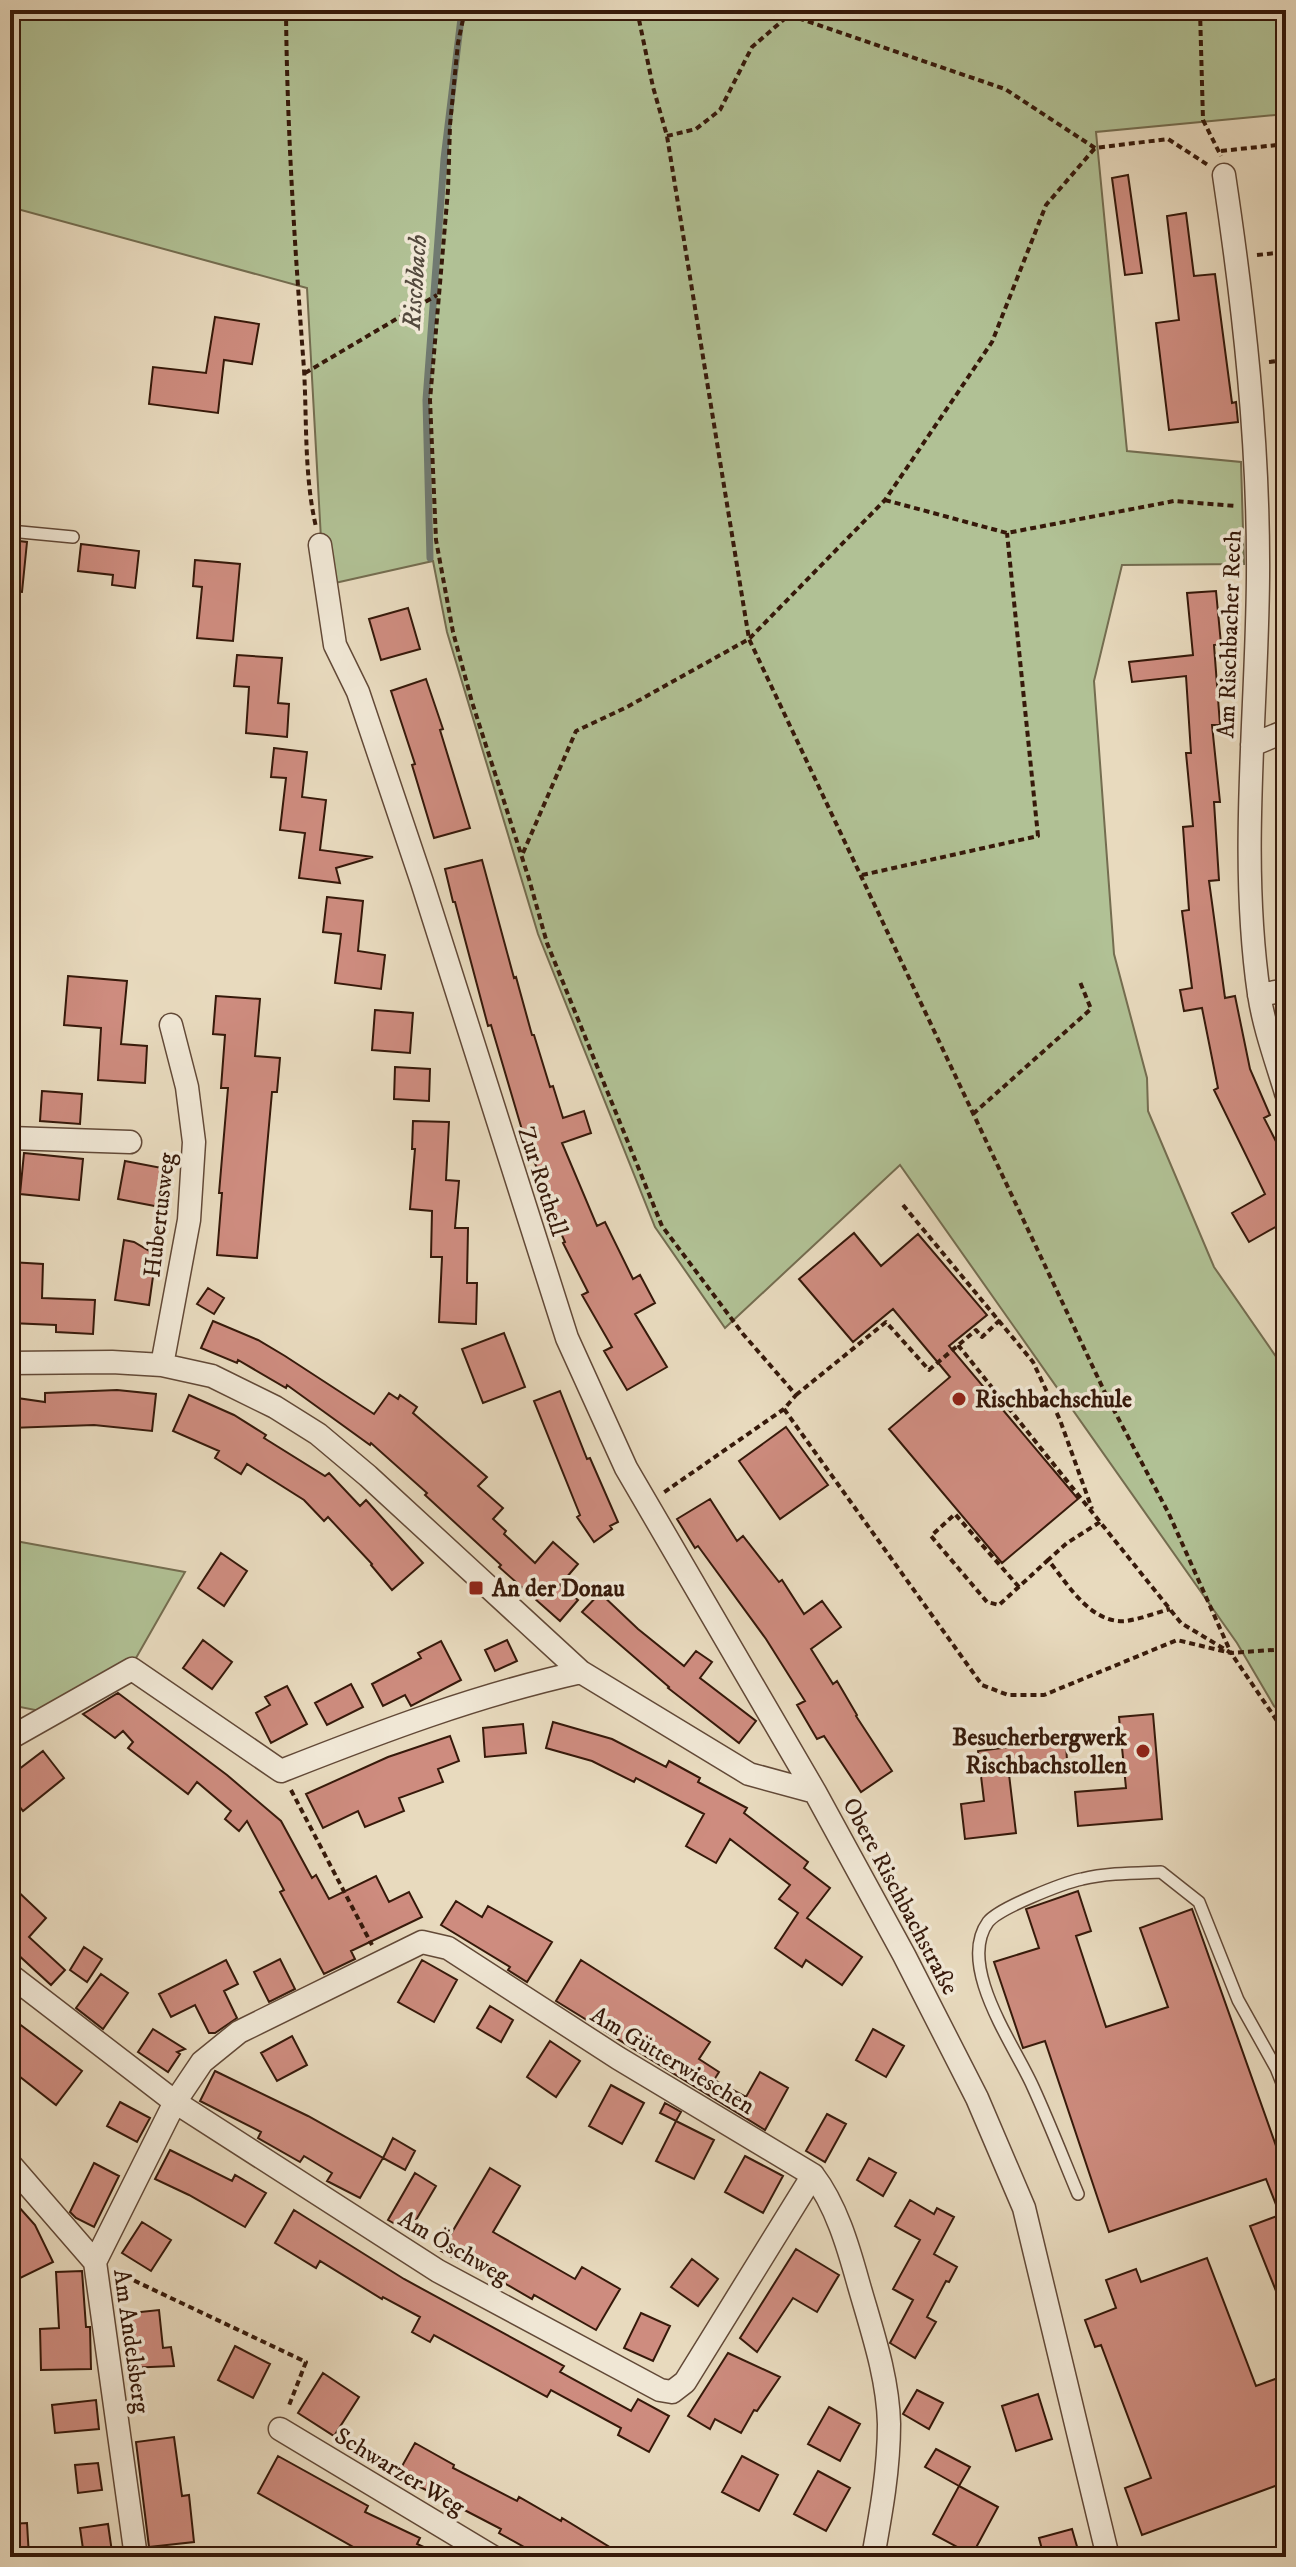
<svg xmlns="http://www.w3.org/2000/svg" width="1296" height="2567" viewBox="0 0 1296 2567" font-family="'IM FELL DW Pica',serif">
<style>
.green{fill:#b1c195;stroke:#746d50;stroke-width:2}
.lines{fill:none;stroke-linecap:round;stroke-linejoin:round}
.stream{stroke:#707a71;stroke-width:7}
.building{fill:#ce8c7f;stroke:#36190a;stroke-width:2}
.lane-casing{stroke:#624937;stroke-width:14}
.street-casing{stroke:#624937;stroke-width:25}
.path{stroke:#36190a;stroke-width:4;stroke-dasharray:6 4;stroke-linecap:butt}
.lane{stroke:#f0e7d5;stroke-width:11}
.street{stroke:#f0e7d5;stroke-width:22}
.poi-dot{fill:#8f2418;stroke:#f0e7d5;stroke-width:3}
.labels{text-anchor:middle;stroke-width:7;stroke-linejoin:round;paint-order:stroke}
.street-label{font-size:24px;fill:#36190a;stroke:#f0e7d5}
.poi-label{font-size:24px;font-weight:bold;fill:#36190a;stroke:#f0e7d5;text-anchor:start}
.water-label{font-size:26px;font-style:italic;fill:#53493d;stroke:#f0e7d5}
</style>
<rect width="100%" height="100%" fill="#e8dabe"/>
<filter id="stains"><feTurbulence type="fractalNoise" baseFrequency=".0025" numOctaves="4"/><feColorMatrix values="0 0 0 0 .2 0 0 0 0 .09 0 0 0 0 .02 0 0 0 .5 -.17"/></filter>
<radialGradient id="worn" r=".72"><stop offset=".6" stop-color="#630" stop-opacity="0"/><stop offset="1" stop-color="#630" stop-opacity=".3"/></radialGradient>
<!-- green -->
<path class="green" d="M10,10H1286V114L1096,132L1127,451L1241,462L1244,564L1122,565L1094,681L1114,954L1147,1078L1148,1111L1214,1267L1286,1371V1716L1274,1706L1237,1643L900,1165L725,1328L655,1227L538,934L447,632L433,561L326,585L321,539L307,288L10,207Z
M10,1540L185,1572L132,1665L50,1713L10,1705Z"/>
<g class="lines">
<!-- stream -->
<path class="stream" d="M430,558L426,400L444,159L462,10"/>
</g>
<!-- building -->
<path class="building" d="M1128,175L1142,273L1125,275L1112,178Z
M1186,213L1194,276L1215,274L1232,403L1236,402L1238,422L1169,430L1156,323L1179,320L1167,216Z
M215,317L259,324L252,364L224,360L218,413L149,404L153,367L206,373Z
M10,540L27,542L22,592L10,591Z
M81,544L139,551L135,588L112,585L113,575L78,571Z
M195,560L240,564L233,641L197,638L202,587L193,586Z
M1216,591L1221,644L1214,645L1220,725H1212L1220,802H1214L1219,880L1209,881L1225,998L1235,996L1250,1069L1270,1115L1264,1118L1286,1161V1221L1249,1242L1232,1213L1265,1194L1214,1090L1218,1088L1202,1008L1184,1011L1180,990L1192,988L1182,911L1189,910L1183,827L1193,826L1186,753H1191L1186,676L1132,682L1129,662L1193,655L1187,593Z
M408,608L420,649L381,660L369,619Z
M237,655L282,658L278,703L289,704L287,737L246,733L249,687L234,686Z
M426,679L443,729L440,730L470,828L434,838L412,765L415,764L391,691Z
M274,748L307,752L302,797L326,800L320,850L373,857L336,868L340,883L299,878L305,833L280,830L286,778L271,777Z
M482,860L514,978L516,977L532,1035H534L550,1087L553,1086L563,1118L584,1111L591,1133L562,1143L597,1226L605,1222L633,1279L640,1275L655,1303L635,1314L667,1367L627,1390L604,1351L612,1347L582,1295L588,1292L563,1243L565,1242L547,1202L551,1201L525,1140L491,1025L488,1026L455,902H453L445,869Z
M327,897L363,901L358,951L385,955L381,989L335,983L341,934L323,932Z
M68,976L127,981L121,1044L147,1046L145,1083L98,1080L101,1028L64,1025Z
M216,996L260,999L255,1056L280,1058L277,1092H272L257,1258L217,1255L222,1193H219L228,1088H221L225,1035L213,1034Z
M375,1010L413,1013L410,1053L372,1050Z
M395,1067L430,1069L429,1101L394,1099Z
M42,1091L82,1094L80,1124L40,1121Z
M413,1121L449,1122L446,1180L459,1181L455,1228H468L467,1283H477L476,1324L439,1322L442,1257H431L432,1211L410,1209L415,1149H412Z
M24,1153L83,1159L79,1200L20,1194Z
M125,1161L167,1169L160,1207L118,1199Z
M854,1233L881,1266L918,1234L987,1315L949,1346L1078,1499L1002,1563L889,1429L950,1377L893,1309L853,1342L799,1279Z
M124,1240L134,1242L156,1255L149,1305L115,1300Z
M10,1262L43,1264L42,1298L95,1300L93,1334L56,1332V1325L10,1323Z
M208,1288L224,1298L214,1314L197,1304Z
M213,1321L258,1340L285,1356L374,1414L389,1393L398,1399L400,1395L417,1407L413,1413L487,1477L478,1486L503,1508L493,1519L506,1531L504,1534L535,1563L553,1542L578,1564L560,1585L578,1600L560,1621L499,1567L501,1565L425,1495L427,1493L371,1443L370,1445L287,1385L286,1388L238,1360L237,1363L201,1348Z
M504,1333L525,1387L483,1403L462,1349Z
M117,1390L156,1394L152,1431L94,1425L10,1428V1397L45,1402V1393Z
M560,1391L587,1459L590,1458L618,1522L610,1526L612,1529L594,1542L577,1517L580,1515L534,1401Z
M189,1395L234,1415L266,1435L264,1438L325,1476L329,1473L360,1506L366,1500L423,1563L392,1590L371,1565L372,1564L328,1517L324,1521L304,1500L247,1464L241,1474L215,1458L219,1451L173,1431Z
M786,1427L828,1485L780,1519L739,1461Z
M710,1499L737,1541L743,1536L779,1582L782,1580L804,1614L822,1601L841,1627L811,1649L833,1684L837,1681L857,1715L856,1716L892,1771L861,1792L824,1736L817,1739L797,1705L805,1701L766,1639L698,1546L695,1548L677,1519Z
M221,1553L247,1571L224,1606L198,1588Z
M600,1593L638,1629L684,1666L696,1651L712,1662L700,1678L756,1721L739,1743L668,1688L669,1687L582,1612Z
M203,1640L232,1662L212,1689L183,1668Z
M507,1640L517,1661L495,1671L485,1650Z
M441,1641L461,1680L411,1706L405,1695L383,1706L372,1684L421,1658L418,1653Z
M351,1684L363,1707L327,1725L315,1703Z
M287,1686L307,1724L271,1743L256,1713L270,1705L265,1697Z
M118,1693L227,1775L281,1821L312,1878L316,1875L329,1899L376,1876L389,1902L409,1892L422,1917L351,1951L355,1959L324,1974L280,1892L284,1890L247,1821L239,1831L225,1819L231,1811L197,1782L188,1794L128,1748L133,1742L123,1731L115,1738L83,1714Z
M1153,1714L1162,1819L1078,1826L1075,1792L1126,1788L1119,1717Z
M553,1722L612,1739L666,1767L669,1761L700,1778L698,1782L747,1808L744,1813L808,1862L804,1868L830,1888L807,1918L862,1957L842,1985L806,1960L802,1967L775,1948L798,1913L779,1899L790,1885L730,1839L716,1863L686,1846L704,1814L636,1778L634,1782L592,1761L546,1748Z
M523,1724L526,1753L485,1757L483,1728Z
M450,1736L459,1761L438,1769L443,1782L399,1798L404,1811L365,1827L358,1811L323,1828L306,1794L388,1757Z
M1066,1740L1067,1762L1008,1766L1016,1833L965,1839L961,1804L984,1801L978,1751Z
M43,1751L64,1778L23,1811L10,1794V1776Z
M10,1884L46,1918L29,1937L65,1970L51,1985L15,1952L10,1957Z
M1078,1891L1091,1931L1076,1936L1106,2027L1168,2007L1140,1928L1192,1909L1286,2174V2316L1250,2226L1280,2215L1266,2179L1109,2232L1045,2041L1023,2048L994,1962L1039,1948L1026,1909Z
M456,1901L482,1917L488,1906L552,1942L527,1982L508,1970L510,1967L441,1925Z
M84,1947L102,1959L87,1982L70,1970Z
M280,1959L295,1989L269,2002L254,1972Z
M226,1960L238,1984L224,1991L237,2018L215,2033H209L195,2005L171,2017L159,1994Z
M422,1960L457,1980L434,2022L398,2002Z
M581,1960L710,2042L699,2059L719,2072L714,2080L746,2097L760,2072L788,2088L765,2130L556,2001Z
M101,1974L128,1993L103,2029L76,2008Z
M490,2006L513,2020L501,2042L477,2028Z
M10,2017L82,2071L56,2105L10,2069Z
M153,2029L185,2049L177,2052L180,2054L168,2072L138,2052Z
M873,2029L904,2046L886,2077L856,2060Z
M292,2036L307,2065L277,2081L261,2053Z
M550,2041L580,2061L556,2097L527,2077Z
M215,2071L308,2116L383,2158L360,2198L327,2181L332,2173L304,2156L300,2162L258,2138L261,2132L200,2101Z
M611,2085L644,2103L622,2144L589,2126Z
M120,2102L150,2118L137,2142L107,2126Z
M665,2103L681,2112L676,2121L660,2113Z
M827,2114L846,2124L825,2162L806,2151Z
M676,2121L714,2140L694,2179L656,2161Z
M393,2138L415,2151L405,2170L383,2158Z
M170,2150L232,2181L235,2175L266,2193L245,2227L189,2195L155,2179Z
M745,2156L783,2176L763,2213L725,2192Z
M869,2158L896,2173L883,2196L857,2180Z
M94,2163L119,2176L94,2227L76,2218L70,2212Z
M490,2168L520,2186L493,2232L575,2279L582,2267L620,2289L596,2330L534,2295L532,2299L473,2265L471,2268L441,2251Z
M415,2173L436,2186L409,2232L388,2220Z
M10,2197L35,2225L53,2262L10,2283Z
M910,2200L934,2214L937,2208L954,2217L934,2254L957,2267L949,2282L946,2281L927,2317L936,2322L915,2358L890,2343L913,2300L893,2289L920,2240L895,2226Z
M294,2210L404,2279L564,2366L560,2372L631,2411L638,2399L669,2416L649,2452L618,2435L621,2428L551,2390L547,2397L434,2335L430,2342L412,2332L420,2317L383,2297L382,2299L320,2261L316,2268L275,2243Z
M142,2222L171,2240L151,2271L122,2253Z
M796,2249L839,2275L817,2312L793,2298L757,2352L740,2338Z
M1207,2258L1256,2386L1286,2375V2482L1142,2535L1125,2488L1151,2478L1101,2345L1095,2347L1085,2320L1116,2308L1106,2280L1136,2269L1141,2282Z
M692,2259L718,2279L698,2306L671,2287Z
M82,2271L86,2327H90L91,2369L41,2370L40,2329L59,2328L56,2272Z
M159,2310L163,2348L171,2347L174,2366L127,2368L122,2314Z
M641,2313L670,2326L653,2361L624,2348Z
M235,2346L270,2364L253,2398L218,2380Z
M728,2353L780,2377L757,2411L754,2410L741,2433L715,2419L710,2429L688,2416Z
M323,2373L359,2397L334,2436L298,2413Z
M917,2390L943,2403L929,2429L903,2414Z
M1038,2394L1052,2439L1016,2451L1002,2406Z
M96,2400L99,2429L55,2433L52,2405Z
M829,2407L860,2424L840,2461L808,2444Z
M174,2437L182,2496L189,2495L194,2542L149,2547L136,2442Z
M415,2443L454,2465L453,2468L517,2501L519,2497L561,2521L562,2518L626,2557H542L499,2533L501,2529L397,2475Z
M936,2449L970,2467L959,2486L925,2467Z
M278,2456L368,2506L365,2512L420,2538L417,2544L446,2557H360L362,2552L258,2493Z
M742,2456L778,2475L759,2511L722,2492Z
M98,2463L102,2490L78,2493L75,2465Z
M818,2471L850,2488L826,2531L794,2514Z
M959,2486L998,2507L972,2555L933,2534Z
M27,2523L29,2557H10V2524Z
M108,2524L112,2552L84,2556L80,2528Z
M1072,2529L1080,2557H1044L1039,2538Z"/>
<g class="lines">
<!-- lane casing -->
<g class="lane-casing">
<path id="lane" d="M10,531L73,537
M1078,2194C1063,2158 1049,2122 1033,2087C1015,2046 956,1966 988,1922C999,1908 1063,1883 1082,1879C1107,1873 1135,1873 1161,1872L1199,1902L1238,2000L1276,2068L1286,2093"/>
</g>
<!-- street casing -->
<g class="street-casing">
<path id="street" d="M1224,175C1244,308 1259,442 1258,577C1257,716 1239,856 1259,994C1264,1027 1276,1060 1286,1093
M320,545L335,645L358,692L422,882L567,1338L626,1468L815,1792L904,1955L977,2098L1024,2208L1108,2557
M1252,745L1286,731
M1259,995L1286,990
M10,1138L130,1142
M10,1363L112,1362L162,1365L212,1376L275,1407L318,1434L368,1476L581,1672L749,1774L815,1792
M162,1365L189,1220L194,1142L187,1087L171,1025
M10,1738L132,1669L281,1771C380,1732 477,1695 581,1672
M10,1975L175,2102L438,2271L660,2390L672,2392L685,2382L813,2175
M10,2164L95,2262
M280,2429L493,2557
M136,2557L95,2262L175,2102L202,2062L239,2032L422,1942L448,1948L618,2058L813,2175C836,2205 848,2246 858,2282C871,2328 888,2376 889,2424C889,2469 881,2513 873,2557"/>
</g>
<!-- path -->
<path class="path" d="M286,10C287,130 295,250 304,369C307,422 304,475 316,527
M465,10L458,43L450,125L448,190L430,400L436,540L453,632L472,702L529,879L547,943L662,1226L743,1334L796,1395L784,1409L663,1493
M637,10L653,87L667,136L749,639L1108,1399L1169,1514L1231,1653
M775,10L788,14
M1200,10L1203,120L1221,156
M667,136L696,129L720,110L752,47L789,15L1005,89L1095,148L1168,139L1208,165
M1221,151L1286,144
M1257,255L1286,252
M1269,362L1286,360
M305,373L437,295
M885,500L1007,533L1174,501L1235,506
M523,853L576,731L627,707L749,639L885,500L992,342L1046,205L1095,148
M862,875L1038,836L1007,533
M973,1114L1091,1009L1080,982
M903,1205L1033,1362L1060,1420L1092,1509
M958,1345L1181,1623L1231,1653L1286,1734
M796,1395L886,1322L929,1370L976,1330L982,1337L1000,1320
M784,1409L982,1685L1008,1695H1044L1177,1640L1231,1653L1286,1649
M1100,1522L1067,1543L1048,1560C1068,1584 1090,1624 1126,1621C1140,1619 1156,1613 1170,1609
M1019,1587L955,1514L931,1536L987,1602L999,1605L1048,1560
M291,1790L372,1945
M116,2272L306,2362L288,2408"/>
<!-- lane -->
<use href="#lane" class="lane"/>
<!-- street -->
<use href="#street" class="street"/>
</g>
<!-- markers -->
<g class="poi-dot">
<circle cx="959" cy="1399" r="8"/>
<rect x="468" y="1580" width="16" height="16" rx="4"/>
<circle cx="1143" cy="1751" r="8"/>
</g>
<g class="labels">
<!-- street labels -->
<g class="street-label">
<text transform="translate(1229 634) rotate(-88)" y="8">Am Rischbacher Rech</text>
<text transform="translate(543 1181) rotate(72)" y="8">Zur Rothell</text>
<text transform="translate(159 1215) rotate(-83)" y="8">Hubertusweg</text>
<text transform="translate(901 1896) rotate(62)" y="8">Obere Rischbachstraße</text>
<text transform="translate(673 2060) rotate(31)" y="8">Am Gütterwieschen</text>
<text transform="translate(454 2247) rotate(30)" y="8">Am Öschweg</text>
<text transform="translate(132 2341) rotate(82)" y="8">Am Andelsberg</text>
<text transform="translate(400 2471) rotate(31)" y="8">Schwarzer Weg</text>
</g>
<!-- poi labels -->
<g class="poi-label">
<text x="975" y="1407">Rischbachschule</text>
<text x="492" y="1596">An der Donau</text>
<text x="1127" y="1745" text-anchor="end">Besucherbergwerk<tspan x="1127" dy="28">Rischbachstollen</tspan></text>
</g>
<!-- water labels -->
<g class="water-label">
<text transform="translate(414 282) rotate(-86)" y="9">Rischbach</text>
</g>
</g>
<!-- margin -->
<rect width="1296" height="2567" fill="none" stroke="#e8dabe" stroke-width="40"/>
<rect x="12" y="12" width="1272" height="2543" fill="none" stroke="#36190a" stroke-width="4"/>
<rect x="20" y="20" width="1256" height="2527" fill="none" stroke="#36190a" stroke-width="2"/>
<rect width="100%" height="100%" filter="url(#stains)"/>
<rect width="100%" height="100%" fill="url(#worn)"/>
</svg>
